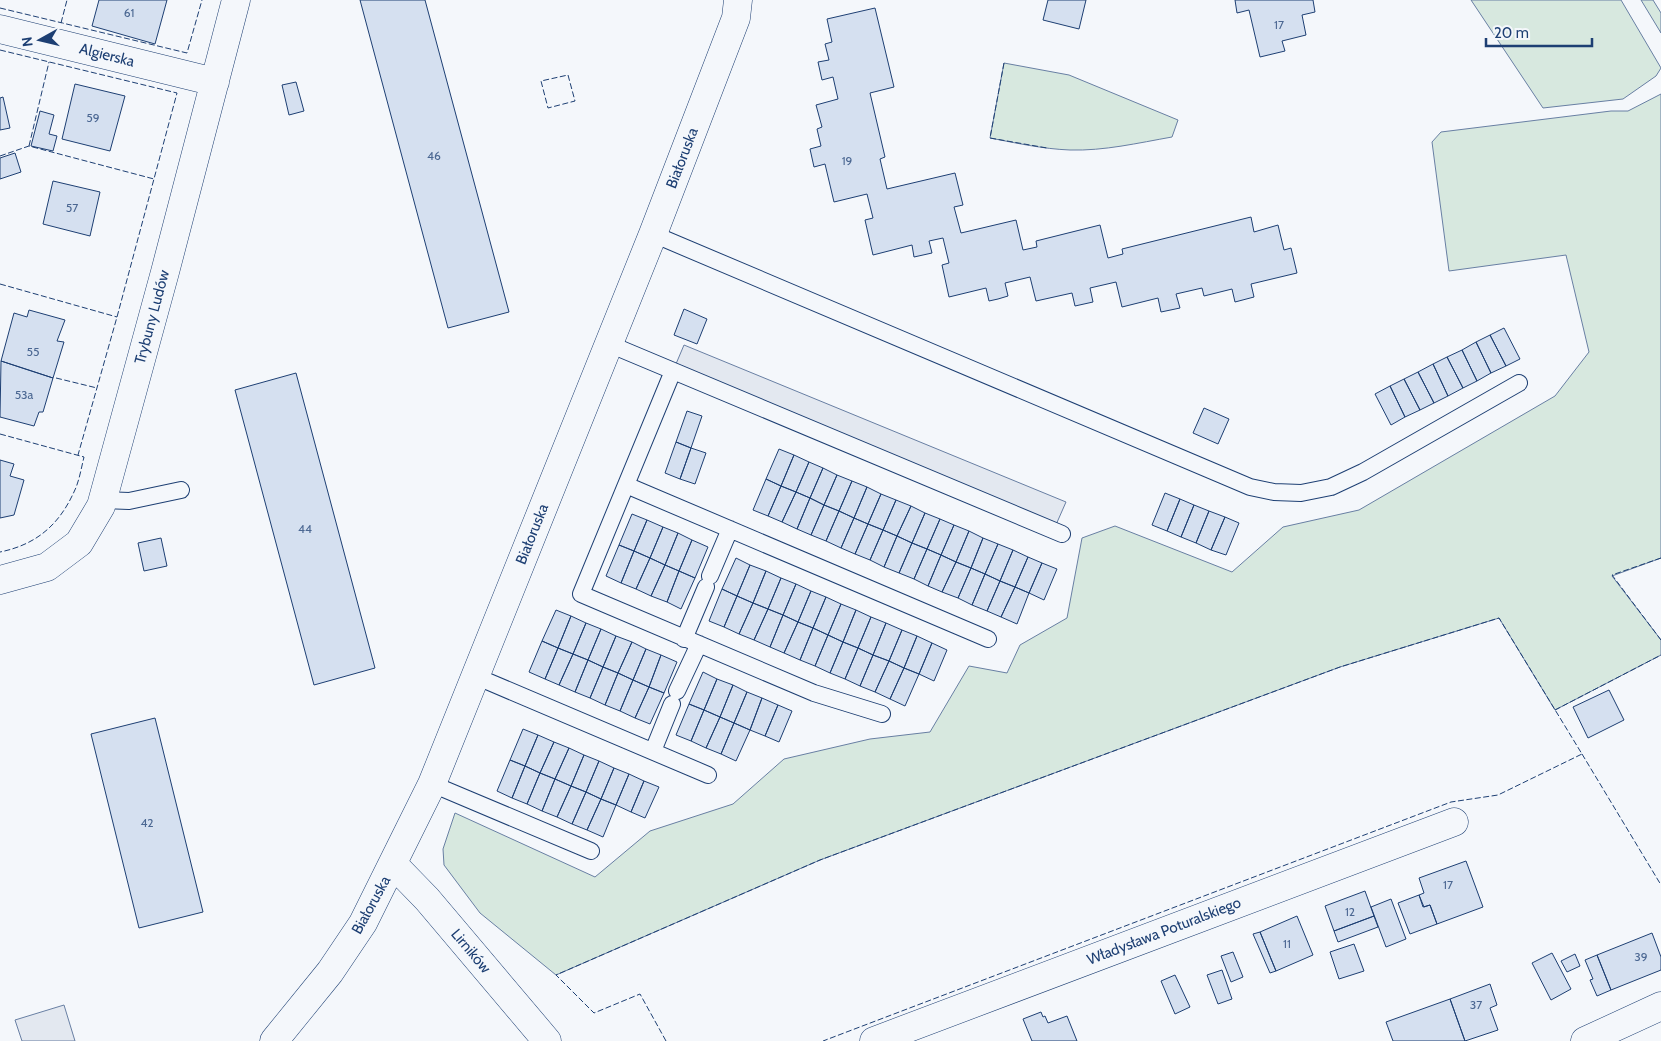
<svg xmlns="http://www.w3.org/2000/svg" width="1661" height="1041" viewBox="0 0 1661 1041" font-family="Cabin,sans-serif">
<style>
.green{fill:#d7e8df;stroke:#687fa3}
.parking{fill:#e3e8f0;stroke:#687fa3}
.building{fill:#d5e0f0;stroke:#1d3f73}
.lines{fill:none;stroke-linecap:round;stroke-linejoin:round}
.service-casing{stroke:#1d3f73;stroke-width:18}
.minor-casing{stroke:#1d3f73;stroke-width:29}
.tertiary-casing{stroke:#1d3f73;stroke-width:29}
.service{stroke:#f4f7fb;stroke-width:16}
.minor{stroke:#f4f7fb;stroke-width:28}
.tertiary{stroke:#f4f7fb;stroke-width:28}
.fence{stroke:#1d3f73;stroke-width:1;stroke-dasharray:6 2.5;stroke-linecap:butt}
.labels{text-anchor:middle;stroke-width:4;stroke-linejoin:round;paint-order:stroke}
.number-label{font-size:12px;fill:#4b6792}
.street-label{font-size:15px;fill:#1d3f73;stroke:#f4f7fb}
</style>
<rect width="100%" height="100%" fill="#f4f7fb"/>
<!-- green -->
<path class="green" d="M1471,0H1621L1661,68L1656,76L1623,99L1543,108Z
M1641,0H1653L1661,13V33Z
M1004,63L1069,75L1178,120L1172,137C1138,143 1104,151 1070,150C1043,149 1016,143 990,138Z
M1661,94V558L1612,576L1661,640V655L1555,710L1499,618L1340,667L820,860L556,975L480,913L444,865L443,849L455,813L595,877L650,831L733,804L784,759L870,739L930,732L969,666L1007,673L1020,645L1067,618L1082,538L1115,526L1232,572L1283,527L1359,510L1555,396L1589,352L1566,255L1449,271L1432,142L1441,132L1611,111H1628Z"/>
<!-- parking -->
<path class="parking" d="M684,345L1066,502L1055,527L673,371Z
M64,1005L75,1041H22L15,1020Z"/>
<!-- building -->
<path class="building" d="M99,0H167L155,44L92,26Z
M360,0H425L509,312L448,328Z
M1048,0H1086L1079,29L1043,20Z
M1235,0H1313L1315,12L1302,15L1306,35L1282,41L1285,51L1260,57L1249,10L1237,13Z
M875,8L894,87L870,93L885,157L880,159L887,189L955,173L963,205L954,207L961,233L1016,220L1023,250L1037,247L1036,241L1100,225L1108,258L1123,254L1122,249L1251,217L1254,232L1278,225L1284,250L1291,248L1297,273L1251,284L1254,297L1235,302L1232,289L1204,296L1202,288L1176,294L1180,308L1161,312L1158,298L1122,307L1116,282L1090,288L1093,302L1075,306L1072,293L1036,301L1030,277L1005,283L1008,296L998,299L989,301L986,288L949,297L942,265L949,263L943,238L929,241L932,253L914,257L912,245L873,255L865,220L873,218L867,194L834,202L825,164L814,167L810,149L821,146L817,129L822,127L816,105L838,99L833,77L822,80L818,62L829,60L825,44L832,42L827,19Z
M296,82L304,111L289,115L282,85Z
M75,84L125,96L110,151L62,139Z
M3,97L10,128L0,130V98Z
M40,111L54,115L49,134L57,136L53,151L31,146Z
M15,153L21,172L0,179V158Z
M53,181L100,192L90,236L43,224Z
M684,309L707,319L697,344L674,335Z
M29,310L65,320L57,341L64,342L53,378L1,361L14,313L27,317Z
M1504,328L1520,359L1506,366L1490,335Z
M1490,335L1506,366L1491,373L1476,342Z
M1476,342L1491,373L1477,381L1462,350Z
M1462,350L1477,381L1463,388L1447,357Z
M1447,357L1463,388L1448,396L1433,364Z
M1,361L53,378L43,412H39L34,426L0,417Z
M1433,364L1448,396L1434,403L1418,372Z
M1418,372L1434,403L1420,410L1404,379Z
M296,373L375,668L314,685L235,390Z
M1404,379L1420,410L1405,417L1390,386Z
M1390,386L1405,417L1391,425L1375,394Z
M1204,408L1229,419L1218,444L1193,433Z
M687,411L702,416L691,448L676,442Z
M676,442L691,448L680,479L665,473Z
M691,448L706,453L695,484L680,479Z
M779,449L794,455L781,486L766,479Z
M794,455L809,462L796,492L781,486Z
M0,460L14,464L10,476L24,480L14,515L0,518Z
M809,462L823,468L810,498L796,492Z
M823,468L837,475L824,505L810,498Z
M837,475L852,481L839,511L824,505Z
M766,479L781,486L768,516L753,510Z
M852,481L867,487L854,518L839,511Z
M781,486L796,492L782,522L768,516Z
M867,487L881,494L868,524L854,518Z
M796,492L810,498L797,529L782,522Z
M1165,493L1180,499L1167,531L1152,525Z
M881,494L896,500L883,530L868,524Z
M810,498L824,505L811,535L797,529Z
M1180,499L1194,505L1181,537L1167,531Z
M896,500L911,506L897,536L883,530Z
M824,505L839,511L826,541L811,535Z
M1194,505L1209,511L1196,543L1181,537Z
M911,506L925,513L912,543L897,536Z
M839,511L854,518L841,548L826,541Z
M1209,511L1225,517L1211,550L1196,543Z
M925,513L940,519L927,549L912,543Z
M632,514L647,520L634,551L619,545Z
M1225,517L1239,523L1226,555L1211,550Z
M854,518L868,524L855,554L841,548Z
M940,519L954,525L941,555L927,549Z
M647,520L663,527L650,558L634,551Z
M868,524L883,530L870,560L855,554Z
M954,525L969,531L956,562L941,555Z
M663,527L678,533L665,565L650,558Z
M883,530L897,536L884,567L870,560Z
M969,531L983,538L971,568L956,562Z
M678,533L692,540L679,571L665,565Z
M897,536L912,543L899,573L884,567Z
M161,538L167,566L144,571L138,543Z
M983,538L998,544L985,574L971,568Z
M692,540L708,547L695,578L679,571Z
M912,543L927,549L914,579L899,573Z
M998,544L1013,550L1000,581L985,574Z
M619,545L634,551L621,583L606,576Z
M927,549L941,555L928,586L914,579Z
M1013,550L1028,557L1015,587L1000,581Z
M634,551L650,558L636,589L621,583Z
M941,555L956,562L942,592L928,586Z
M1028,557L1042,563L1029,593L1015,587Z
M650,558L665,565L651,596L636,589Z
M736,558L750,565L737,596L722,589Z
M956,562L971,568L958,598L942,592Z
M1042,563L1057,569L1044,600L1029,593Z
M665,565L679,571L667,602L651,596Z
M750,565L766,571L753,603L737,596Z
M971,568L985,574L972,605L958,598Z
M679,571L695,578L681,609L667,602Z
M766,571L781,578L768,609L753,603Z
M985,574L1000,581L987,611L972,605Z
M781,578L796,584L783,615L768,609Z
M1000,581L1015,587L1001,617L987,611Z
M796,584L811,591L798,622L783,615Z
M1015,587L1029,593L1017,624L1001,617Z
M722,589L737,596L724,627L709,621Z
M811,591L826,597L813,628L798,622Z
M737,596L753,603L739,634L724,627Z
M826,597L841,604L828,635L813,628Z
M753,603L768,609L754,640L739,634Z
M841,604L856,610L843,642L828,635Z
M768,609L783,615L770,647L754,640Z
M556,610L571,616L558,648L542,641Z
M856,610L871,617L858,648L843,642Z
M783,615L798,622L784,653L770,647Z
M571,616L586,623L573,654L558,648Z
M871,617L886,623L873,655L858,648Z
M798,622L813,628L800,660L784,653Z
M586,623L601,629L588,660L573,654Z
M886,623L902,630L889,661L873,655Z
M813,628L828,635L815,666L800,660Z
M601,629L616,636L603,667L588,660Z
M902,630L917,636L904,668L889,661Z
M828,635L843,642L830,673L815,666Z
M616,636L632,642L618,673L603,667Z
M917,636L932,643L919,674L904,668Z
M542,641L558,648L545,679L529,672Z
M632,642L646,649L633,680L618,673Z
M843,642L858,648L845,679L830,673Z
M932,643L947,650L934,681L919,674Z
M558,648L573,654L559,685L545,679Z
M858,648L873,655L860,686L845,679Z
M646,649L661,655L649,687L633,680Z
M573,654L588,660L575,692L559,685Z
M661,655L677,662L664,693L649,687Z
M873,655L889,661L875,692L860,686Z
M588,660L603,667L590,698L575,692Z
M889,661L904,668L890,699L875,692Z
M603,667L618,673L605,705L590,698Z
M904,668L919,674L905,706L890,699Z
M703,672L717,679L704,710L689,704Z
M618,673L633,680L620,711L605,705Z
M717,679L733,685L720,717L704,710Z
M633,680L649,687L635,718L620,711Z
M733,685L747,692L734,723L720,717Z
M649,687L664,693L650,724L635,718Z
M1609,690L1624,720L1588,738L1573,707Z
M747,692L762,698L750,730L734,723Z
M762,698L778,705L765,736L750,730Z
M689,704L704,710L691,741L676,735Z
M778,705L792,711L779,742L765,736Z
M704,710L720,717L706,748L691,741Z
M720,717L734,723L721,754L706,748Z
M155,718L203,912L139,928L91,734Z
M734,723L750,730L736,761L721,754Z
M523,729L538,735L525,766L510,760Z
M538,735L554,742L540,773L525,766Z
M554,742L569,748L555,779L540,773Z
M569,748L584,755L571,786L555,779Z
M584,755L599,761L586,792L571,786Z
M510,760L525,766L512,798L497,791Z
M599,761L614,768L601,799L586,792Z
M525,766L540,773L527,804L512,798Z
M614,768L629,774L616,805L601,799Z
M540,773L555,779L542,811L527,804Z
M629,774L644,781L631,812L616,805Z
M555,779L571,786L557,817L542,811Z
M644,781L659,787L645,818L631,812Z
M571,786L586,792L572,824L557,817Z
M586,792L601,799L587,830L572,824Z
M601,799L616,805L603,837L587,830Z
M1466,861L1483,907L1437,924L1430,905L1424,907L1419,895L1424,893L1419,878Z
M1365,891L1374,916L1334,931L1325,906Z
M1419,895L1423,907L1430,905L1437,924L1410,934L1398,903Z
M1391,899L1406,939L1386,947L1371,907Z
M1297,916L1313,955L1276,971L1260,932Z
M1374,916L1378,927L1338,942L1334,931Z
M1260,932L1276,971L1270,973L1253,934Z
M1652,933L1661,957V970L1611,990L1597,955Z
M1354,944L1364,971L1339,979L1330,952Z
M1233,952L1243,977L1231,982L1221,956Z
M1552,953L1571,989L1551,1000L1532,963Z
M1575,954L1580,966L1567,972L1561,961Z
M1597,955L1611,990L1597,996L1590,980L1593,979L1585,960Z
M1222,970L1232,999L1218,1004L1207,975Z
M1175,975L1190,1007L1175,1014L1161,981Z
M1490,984L1497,1005L1490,1008L1498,1030L1465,1041L1450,999Z
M1450,999L1465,1041H1393L1386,1022Z
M1041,1012L1043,1017L1045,1016L1048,1023L1067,1016L1077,1041H1032L1023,1019Z"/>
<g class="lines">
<!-- service casing -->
<g class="service-casing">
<path id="service" d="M653,234L1250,487L1274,492L1301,493L1331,487L1363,472L1519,383
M609,344L1062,534
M673,371L581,594L814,693L882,714
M626,485L988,639
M103,500L129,501L181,490
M710,576L730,529
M684,639L706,587
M475,676L708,775
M677,691L699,644
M653,751L672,704
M432,784L591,851"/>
</g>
<!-- minor casing -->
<g class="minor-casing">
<path id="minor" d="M0,29L215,82
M0,580L47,567L79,543L101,506L165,272L236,0
M393,864L427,899L547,1041
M274,1041L330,972L363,923L432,784L653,234L736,18L738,0
M874,1041L1454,822"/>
</g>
<!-- tertiary casing -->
<g class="tertiary-casing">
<path id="tertiary" d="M1585,1041L1661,1006"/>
</g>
<!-- service -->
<use href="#service" class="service"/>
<!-- minor -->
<use href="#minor" class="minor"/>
<!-- tertiary -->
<use href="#tertiary" class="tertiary"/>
<!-- fence -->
<path class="fence" d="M0,8L187,53L202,0
M61,23L67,0
M0,50L177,93L117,317L78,455
M1004,63L990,138L1047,148
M568,75L575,101L548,108L541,81Z
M29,146L49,62
M0,156L29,146L154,179
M0,284L117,317
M56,378L97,388
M0,434L84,457C81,469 79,483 73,494C58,526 35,545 0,552
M1661,558L1612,575L1661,640
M1555,710L1661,655
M1582,754L1661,885
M666,1041L640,994L594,1013L556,975L820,860L1340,667L1499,618L1582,754L1498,795L1451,802L823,1041"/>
</g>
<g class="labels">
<!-- number labels -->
<g class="number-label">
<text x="129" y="17">61</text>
<text x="1279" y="29">17</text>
<text x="93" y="122">59</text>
<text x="434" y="160">46</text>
<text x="847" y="165">19</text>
<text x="72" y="212">57</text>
<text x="33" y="356">55</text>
<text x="24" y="399">53a</text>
<text x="305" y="533">44</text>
<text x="147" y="827">42</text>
<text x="1448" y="889">17</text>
<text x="1350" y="916">12</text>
<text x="1287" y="948">11</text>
<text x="1641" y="961">39</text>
<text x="1476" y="1009">37</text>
</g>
<!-- street labels -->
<g class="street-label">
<text transform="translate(107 55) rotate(14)" y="5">Algierska</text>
<text transform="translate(682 158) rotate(-69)" y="5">Białoruska</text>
<text transform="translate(152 317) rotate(-75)" y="5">Trybuny Ludów</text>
<text transform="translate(532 534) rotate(-68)" y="5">Białoruska</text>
<text transform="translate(371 905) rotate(-61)" y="5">Białoruska</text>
<text transform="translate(1164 931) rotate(-21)" y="5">Władysława Poturalskiego</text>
<text transform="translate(471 951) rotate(50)" y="5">Lirników</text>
</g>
</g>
<!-- north arrow -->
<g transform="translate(40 40) rotate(262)" stroke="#f4f7fb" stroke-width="4" paint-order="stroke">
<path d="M0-4L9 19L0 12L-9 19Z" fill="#1d3f73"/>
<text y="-8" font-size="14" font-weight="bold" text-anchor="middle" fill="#1d3f73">N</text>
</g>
<!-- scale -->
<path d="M1486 38v8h106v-8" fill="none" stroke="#1d3f73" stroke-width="2.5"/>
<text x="1494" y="38" font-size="15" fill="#1d3f73" stroke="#f4f7fb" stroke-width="4" paint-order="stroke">20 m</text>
</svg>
